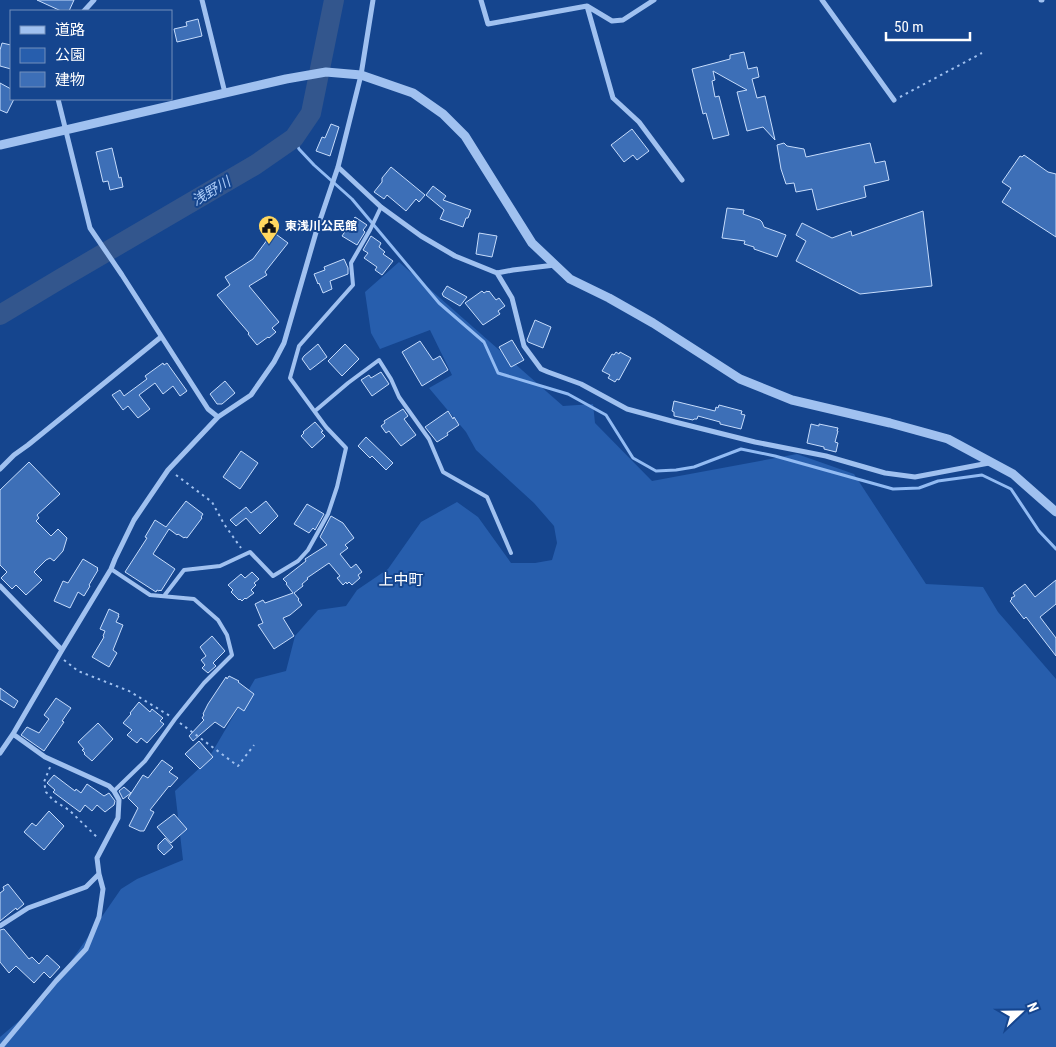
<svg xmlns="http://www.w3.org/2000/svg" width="1056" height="1047" viewBox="0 0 1056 1047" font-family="'Roboto Condensed','Noto Sans JP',sans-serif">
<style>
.green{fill:#275ead}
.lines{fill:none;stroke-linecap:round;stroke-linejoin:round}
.stream{stroke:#92bbf3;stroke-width:3}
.river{stroke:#33568d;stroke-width:20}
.building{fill:#3d6fb7;stroke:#c6dcfc}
.path{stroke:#a0c1f0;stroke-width:2;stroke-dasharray:2.5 4;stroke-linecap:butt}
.service{stroke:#a0c1f0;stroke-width:4}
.minor{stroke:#a0c1f0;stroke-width:5}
.tertiary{stroke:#a0c1f0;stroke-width:9}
.labels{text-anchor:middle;stroke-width:4;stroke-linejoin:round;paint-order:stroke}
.poi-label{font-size:12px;font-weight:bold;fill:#fff;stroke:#15458e;text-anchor:start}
.water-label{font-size:14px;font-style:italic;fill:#abcbf7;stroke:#15458e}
.quarter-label{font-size:15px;fill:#fff;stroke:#15458e}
</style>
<rect width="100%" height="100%" fill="#15458e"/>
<!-- green -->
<path class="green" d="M399,262L563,406L593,404L595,423L652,481L797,454L854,474L926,584L983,587L998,612L1056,679V1047H0V1037L45,999L121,889L137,879L183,860L175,791L207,761L255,679L286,671L295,636L318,610L346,606L357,590L388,569L421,522L457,502L478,517L511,563H535L552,560L557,543L554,526L534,503L476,450L466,432L429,388L452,375L430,330L380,349L371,333L365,292Z"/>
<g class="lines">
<!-- stream -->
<path class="stream" d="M294,138L299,149L314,165L352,199L439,303L484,342L498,373L568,394L606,415L633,458L656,471L676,470L694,467L741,449L775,456L893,489L919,488L938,481L982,475L1011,489L1039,531L1056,549"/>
<!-- river -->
<path class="river" d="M0,315L60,279L255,165L294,138L311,113L334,0"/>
</g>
<!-- building -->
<path class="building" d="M37,0H74L69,11H61Z
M198,19L202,36L177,42L174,29L187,26L186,22Z
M2,43L11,45V69L0,66V50Z
M744,52L748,69L757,67L759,77L752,79L757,98L765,96L775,140L763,127L747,131L737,92L747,90L713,71L715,80L712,81L715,97L719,96L729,135L713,139L706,113L703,114L692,69L730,59V55Z
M0,83L11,89V99H14L7,113L0,110Z
M331,124L339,127L330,156L316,151L322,137L325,138Z
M632,129L649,151L637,160L633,155L624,162L611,145Z
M784,143L787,146L804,149L806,157L870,143L875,163L885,161L889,180L864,186L866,197L817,210L812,189L796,192L794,183L786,184L781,169L777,145Z
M112,148L119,178L121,177L123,187L110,190L108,181L103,182L96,152Z
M1024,155L1048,172L1056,174V237L1002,202L1011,188L1002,182L1020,156L1022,157Z
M391,167L425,195L419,202L416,199L406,211L387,195L384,199L374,192L382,182V178Z
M433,186L446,196L443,200L471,210L468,218H466L463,227L440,219L444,210L426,195Z
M727,208L744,210L743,214L760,220L762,222L764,227L786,235L777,257L754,249V247L744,244L745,241L722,238Z
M923,211L932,286L860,294L796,261L806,241L796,235L802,223L832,238L851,231L852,236Z
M355,217L367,225L363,230L365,232L357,245L342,236Z
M273,232L288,243L265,272L267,275L249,286L279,322L272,328L276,332L269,338L268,337L257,345L248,334L249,333L236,318L217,295L230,285L225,277L253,259Z
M479,233L497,236L492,257L476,254Z
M371,236L381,243L379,247L385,252L383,254L393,261L382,275L375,270L377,267L364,258L368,253L363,250Z
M344,259L348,268V274L330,281L332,289L323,293L319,283L318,284L314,274L325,270L324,267Z
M447,286L467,297L460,306L443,296V295L442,294Z
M482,291L484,293L487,291L488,292L489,291L496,300L499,298L505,306L498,311L500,314L483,325L465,303Z
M535,320L551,327L543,348L528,342L527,340Z
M512,340L524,360L511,367L499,347Z
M420,341L433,360L440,356L448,370L422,386L402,352Z
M318,344L327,357L310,370L302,359L304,356Z
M345,344L359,359L342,376L328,361Z
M616,352L619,354L620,352L631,358L619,380L617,379L615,382L608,378L610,375L602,371L612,354L614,355Z
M163,363L164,365L167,363L187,391L180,396L173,386L163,394L155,383L139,395L150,409L138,418L128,406L123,410L112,395L120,390L124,396L147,379L145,376Z
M381,372L389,384L372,396L361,380L369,375L371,378Z
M225,381L235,393L222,404H217L210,394Z
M674,401L715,411L716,407L718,408L719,405L742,411L741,414L745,415L741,429L720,424V422L698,416L697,419H694L693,420L674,416V412L672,411Z
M403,409L408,416L404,419L416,435L401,446L389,431L386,433L381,426L385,423L384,421Z
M448,411L453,419L454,417L459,425L447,433L448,435L437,442L425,427Z
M315,422L323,431L321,432L325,436L312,448L301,436L304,433L303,432Z
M811,424L819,426V424L838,428L837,431H838L835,442L838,443L836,452L824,449V447L807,443Z
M366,437L393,463L386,470L372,456L370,458L358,446Z
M241,451L258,463L240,489L223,477Z
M29,462L60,494L37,515L39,518L36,521L51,536L58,529L67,538L63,551L54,561L50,558L46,560L34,572L42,580L26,595L16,585L12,589L1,578L7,572L0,565V490Z
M186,501L203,514L201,517L202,518L187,538L185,537L184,538L178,534L177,535L169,529L153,554L175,569L161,591L160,590L159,591L157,590L156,592L125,572L147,538L145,537L155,520L166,527Z
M266,501L278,516L260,534L246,518L236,526L230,520L246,507L251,513Z
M307,504L324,514L315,530L313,528L309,533L294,524Z
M331,516L343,523L354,538L345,545L348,548L340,554L351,568L356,564L362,572L358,575L360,578L352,585L349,582L347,584L346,582L343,585L337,578L340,576L329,563L307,578L308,579L302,584L303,586L294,593L299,599L298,600L302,605L290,615L283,618L294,636L274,649L258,625L263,623L255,604L263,600L265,603L293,593L286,584L287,583L283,579L306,561L305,559L327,545L320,537Z
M83,559L98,568L97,569L98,570L89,585L90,586L84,596L78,592L70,608L54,601L63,581L68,583Z
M252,572L259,579L254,583L256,585L251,590L254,593L246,599L245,598L242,601L240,599L239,600L231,592L233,590L228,585L241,574L245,578Z
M1056,580V604L1040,617L1056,638V656L1026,617L1024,619L1010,601L1012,599L1011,598L1015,596L1013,593L1025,584L1035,597Z
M109,609L119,614L118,616H119L116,622L123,625L113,650L117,653L109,667L92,657L104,637L103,636L105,631L100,629Z
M212,636L225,651L213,663L216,666L208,673L202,668L205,665L201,660L206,656L200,647Z
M229,676L239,681L238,682L254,694L244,711L238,707L224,728L215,722L193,741L189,736L204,720L202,718L204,715L203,714L208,704L226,677L227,679Z
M0,688L18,701L14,708L0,699Z
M56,698L71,708L62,721L64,722L44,751L21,735L27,727L39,733L49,719L44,715Z
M139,702L150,712L152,709L163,718L160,721L164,724L147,743L141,738L137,743L127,735L132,730L123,723L131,714L130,713Z
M98,723L113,739L92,761L84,754L85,753L82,750L84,749L78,742Z
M199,741L213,757L200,769L185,754Z
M162,760L173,768L169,772L178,778L170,787L169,786L150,810L154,812L144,831H140L129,826L138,808L128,798L143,775L148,778Z
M54,775L75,791L76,789L81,793L87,784L104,796L109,793L115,801L114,805L105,812L97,805L92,811L85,805L80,812L53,792L55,790L47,783Z
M124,787L131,793L123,799L119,791Z
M49,811L64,826L44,850L24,832L32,823L36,826Z
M174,814L187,829L171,843L157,827Z
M165,838L173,847L164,855L158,849V845Z
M8,884L24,904L17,910L16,908L0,921V893L4,890L3,887Z
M4,929L29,959L32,957L39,964L47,955L60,967L50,978L44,972L34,983L16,966L9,973L0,962V930Z"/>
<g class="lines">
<!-- path -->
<path class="path" d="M900,97L982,53
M176,475L212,502L224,524L241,548
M64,660L78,671L129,691L170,716
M180,723L238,766L254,745
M50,767L44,782L46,792L53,800L69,810L99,839"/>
<!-- service -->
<path class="service" d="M315,411L348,383L379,360L391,379L399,397L429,439L443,472L487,497L511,553
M111,569L150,595L194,599L218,620L227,635L232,655L204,683L175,719L145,761L114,791
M164,596L184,570L220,566L250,552L273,576L298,561L308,550L328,514L337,487L346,448L326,427L290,378L299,346L353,285L351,263L370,230L381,207"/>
<!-- minor -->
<path class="minor" d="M202,0L225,93
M481,0L488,24L587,6L612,21L623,20L654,0
M822,0L894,100
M1041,0H1042
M587,6L613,98L639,122L682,180
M84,11L94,0
M58,99L90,228L122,275L208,409L218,417
M338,167L381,207L421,236L455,256L497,273L513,270L555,265
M497,273L512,298L524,346L541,369L548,372L581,384L627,409L675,422L755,442L826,456L885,473L915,477L989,463
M0,469L14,455L28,445L161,337
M0,586L62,650
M0,753L13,734L62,650L111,569L115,559L134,520L168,470L218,417L251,395L274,362L284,343L317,229L338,167L361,75L373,0
M0,926L28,908L86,887L99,874
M1,1047L56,981L86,949L99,917L103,889L99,874L97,858L118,818L119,800L114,791L109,786L45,757L13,734"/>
<!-- tertiary -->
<path class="tertiary" d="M0,145L286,79L326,72L361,75L413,93L443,114L465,136L532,243L570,279L609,298L653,323L740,379L792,400L890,423L948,439L1013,474L1056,512"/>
</g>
<!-- icons -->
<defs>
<g id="civic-pin" transform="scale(1.125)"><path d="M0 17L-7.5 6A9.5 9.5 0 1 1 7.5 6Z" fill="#ffd75f" stroke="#15458e"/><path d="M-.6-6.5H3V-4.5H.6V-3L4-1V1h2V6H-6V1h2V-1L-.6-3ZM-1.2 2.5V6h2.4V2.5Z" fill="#111"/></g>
</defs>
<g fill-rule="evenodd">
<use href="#civic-pin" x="269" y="226"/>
</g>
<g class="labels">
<!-- poi labels -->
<g class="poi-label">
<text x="285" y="230">東浅川公民館</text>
</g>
<!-- water labels -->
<g class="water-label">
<text transform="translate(211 191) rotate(-31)" y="5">浅野川</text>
</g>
<!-- quarter labels -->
<g class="quarter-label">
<text x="401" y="585">上中町</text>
</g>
</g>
<!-- legend -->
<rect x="10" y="10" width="162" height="90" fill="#15458e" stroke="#738fbb"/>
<rect x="20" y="26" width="25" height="8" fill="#a0c1f0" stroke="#738fbb"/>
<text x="55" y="35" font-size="15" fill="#ffffff">道路</text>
<rect x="20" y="48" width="25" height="15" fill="#275ead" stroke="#738fbb"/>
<text x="55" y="60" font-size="15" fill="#ffffff">公園</text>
<rect x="20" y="72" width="25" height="15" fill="#3d6fb7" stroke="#738fbb"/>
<text x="55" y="85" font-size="15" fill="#ffffff">建物</text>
<!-- north arrow -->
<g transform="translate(1021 1012) rotate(68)" stroke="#15458e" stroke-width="4" paint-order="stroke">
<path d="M0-4L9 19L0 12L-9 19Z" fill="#ffffff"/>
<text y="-8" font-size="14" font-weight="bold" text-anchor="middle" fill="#ffffff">N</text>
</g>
<!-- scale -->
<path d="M886 32v8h84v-8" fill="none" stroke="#ffffff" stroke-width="2.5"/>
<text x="894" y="32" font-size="15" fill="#ffffff" stroke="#15458e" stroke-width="4" paint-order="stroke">50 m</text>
</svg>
